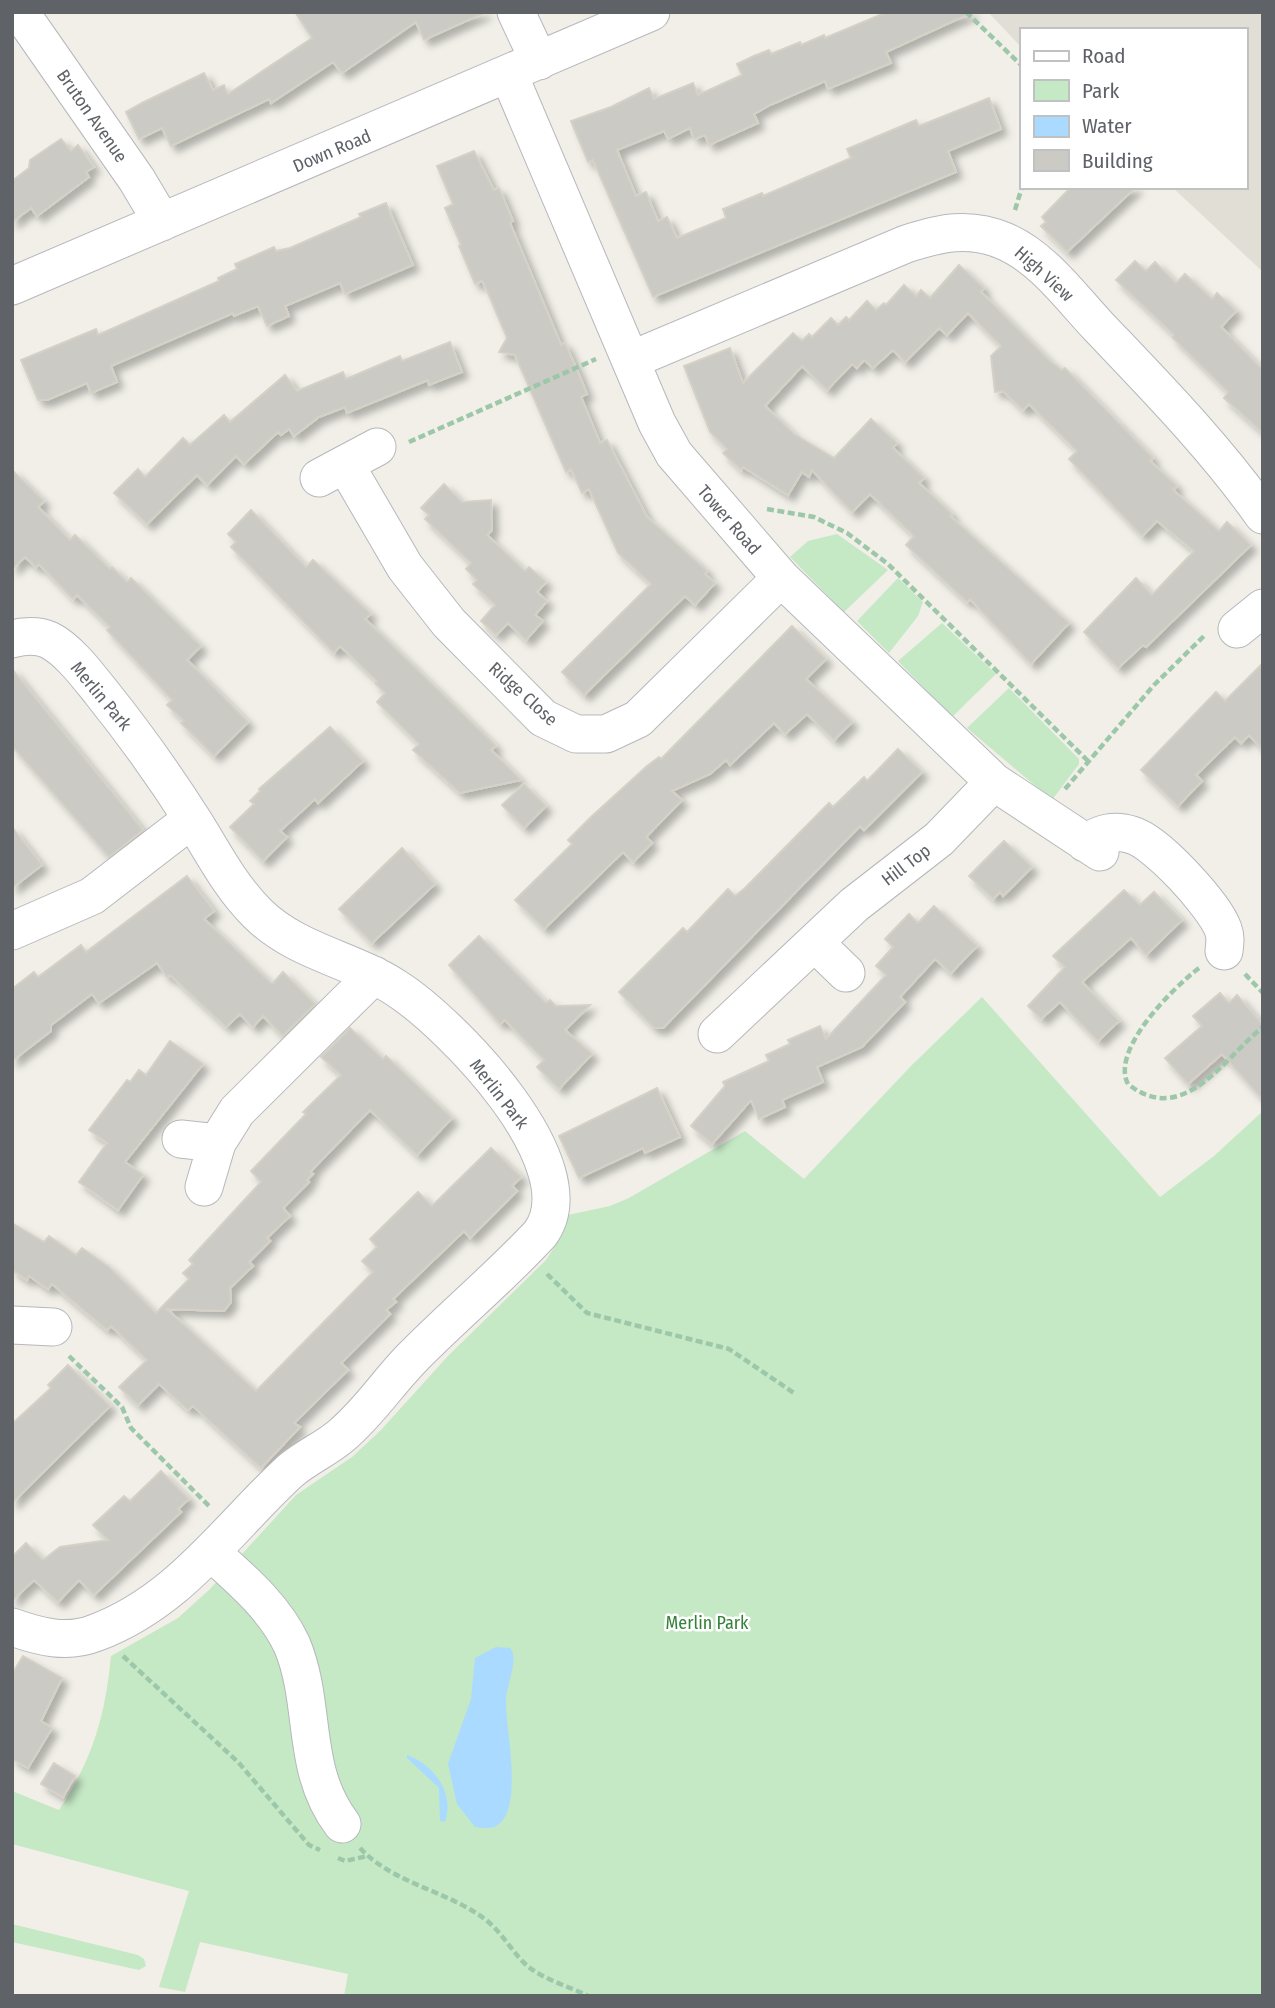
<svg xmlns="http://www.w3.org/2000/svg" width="1275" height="2008" viewBox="0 0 1275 2008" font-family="'Fira Sans Condensed',sans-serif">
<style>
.education{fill:#e1ded6}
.green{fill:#c5e8c5}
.water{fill:#aadaff}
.building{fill:#cccac5;stroke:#d6d1c6;stroke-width:2;filter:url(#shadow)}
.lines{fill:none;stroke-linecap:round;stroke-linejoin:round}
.minor-casing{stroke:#b5b8bc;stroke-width:39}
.path{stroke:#9cc7a9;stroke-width:4.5;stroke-dasharray:7 3.5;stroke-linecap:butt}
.minor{stroke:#fff;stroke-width:37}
.labels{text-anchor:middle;stroke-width:5;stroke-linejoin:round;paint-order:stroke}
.street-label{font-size:18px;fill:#5f6368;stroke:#fff}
.park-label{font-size:18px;fill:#348238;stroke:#fff}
</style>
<defs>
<filter id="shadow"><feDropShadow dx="6" dy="6" stdDeviation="3.5" flood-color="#0004"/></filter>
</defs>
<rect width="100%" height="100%" fill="#f1efe8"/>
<!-- education -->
<path class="education" d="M988,12H1263V272L1172,187H1245V30H1021V47Z"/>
<!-- green -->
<path class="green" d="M837,534L888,570L844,612L790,557L808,541Z
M898,578L923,602L918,616L889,653L857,621Z
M942,623L996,674L952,717L898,661Z
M1009,688L1079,759V764L1052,800L967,728Z
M982,997L1160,1197L1214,1156L1263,1111V1996H344L348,1974L200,1942L185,1992L159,1987L189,1891L12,1844V1791L59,1810C93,1758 105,1717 111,1656L178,1618L210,1589L296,1495L352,1457L380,1431L448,1356L546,1260L563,1234L568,1215L610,1206L629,1198L745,1131L804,1179L911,1066Z
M12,1924L138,1955L144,1959L146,1966L139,1970L12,1942Z"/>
<!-- water -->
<path class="water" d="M496,1647L510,1648C520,1659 506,1685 506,1700C505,1728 525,1810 496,1826C491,1829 481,1828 475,1827L457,1804L448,1764L471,1699L475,1658Z
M407,1755C434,1765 455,1793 445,1822L440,1821L439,1788L407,1758Z"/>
<!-- building -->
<path class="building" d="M295,12H486L424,40L416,22L342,73L333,62L271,103L269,99L171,146L162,128L139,139L126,112L142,103L204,73L213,90L224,85L228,94L312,38Z
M887,12H973L886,52L891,63L828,89L825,81L770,105L754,114L758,123L709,145L705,135L694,139L690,128L668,139L664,131L617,150L636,196L646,192L658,221L667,217L677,238L726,218L723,209L762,193L763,196L851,158L847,149L916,120L919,126L989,98L1001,129L948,151L956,172L653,297L593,160L588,162L571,121L611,107L649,88L654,99L693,83L698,95L742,75L737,64L754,56L769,50L771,54L800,42L801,45L824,35L825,38Z
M61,139L71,151L78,145L94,167L86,172L89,177L37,216L31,208L12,222V181L29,168L30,160Z
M474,151L494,190L499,188L513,221L510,223L561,345L565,343L578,372L587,394L581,397L600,443L607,440L647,517L707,571L705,574L715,583L695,605L685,596L584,695L562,672L651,584L618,553L589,489L582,493L571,469L566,472L515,355L499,352L507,338L488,293L482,281L475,284L459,246L461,245L445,208L453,204L437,166Z
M1071,187H1136L1067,252L1041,226L1046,222L1042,217Z
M386,203L413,265L345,294L340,283L285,306L289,316L267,326L258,306L234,316L233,313L111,366L117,382L91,393L87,383L47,400H38L21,360L96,329L98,335L219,281L218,278L237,269L235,264L274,247L276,251L290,248L361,217L359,214Z
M1135,261L1146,271L1155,262L1176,283L1185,274L1212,299L1217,293L1236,311L1221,327L1263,370V433L1224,398L1228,392L1172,337L1174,335L1116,280Z
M959,265L984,288L981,292L1049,360L1062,370L1065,368L1153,458L1150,461L1177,486L1173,490L1219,531L1227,522L1251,545L1146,647L1143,645L1118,668L1084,632L1136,578L1152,595L1194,551L1157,521L1142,536L1069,459L1077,451L1029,404L1023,410L1003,391L995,392L991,356L1001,346L968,313L947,335L939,328L905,362L893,350L873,368L864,360L857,368L852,364L827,390L802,366L765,406L794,434L834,458L871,419L897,443L893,448L924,478L919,483L952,514L950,516L1069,623L1031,664L970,599L967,602L906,545L914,536L870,494L852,512L812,470L809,477L802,472L788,495L743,467L741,470L723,453L727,449L710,432L684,366L730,348L743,383L793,333L802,341L809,334L812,337L831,318L838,325L846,317L849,320L867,301L876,310L884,303L886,305L904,285L916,296L921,290L930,298Z
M450,342L462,372L429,385L428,380L347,413L345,407L319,417L294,436L289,429L281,435L278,432L244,464L236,456L207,485L197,475L147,524L114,493L138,469L145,477L183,438L190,445L224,415L230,422L285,375L297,391L343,372L346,379L400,356L402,361Z
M12,470L44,501L38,507L70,540L75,535L110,569L112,567L127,582L131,578L201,646L187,660L248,722L214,756L181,723L184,721L167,705L172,700L107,630L110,627L77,595L73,599L39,564L36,567L25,557L12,569Z
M444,484L462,502L491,500L492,530L487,535L525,571L529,567L546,582L537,592L547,601L535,615L543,621L526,640L508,623L496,635L481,621L495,605L473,584L477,580L466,569L471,563L425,519L429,515L421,508Z
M251,510L306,567L313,560L371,614L365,619L496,746L491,750L521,780L460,793L413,750L419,744L377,702L385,693L375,683L377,681L340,646L334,653L231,547L236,542L228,534Z
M792,626L826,659L806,679L852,722L834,740L807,714L785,734L774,723L730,765L726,760L710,774L672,791L682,800L646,837L652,843L633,862L623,852L544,929L515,900L572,844L568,840L591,817L647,766L659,757L661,759Z
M1263,663V750L1249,735L1241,743L1235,737L1196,775L1202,781L1178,806L1141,770L1216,692L1225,701Z
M12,669L143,830L109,857L12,746Z
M330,727L363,761L318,803L315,799L280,831L287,837L263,861L230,827L254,804L250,801L260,791L259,789Z
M898,749L922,772L864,830L860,826L663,1028H654L619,992L683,928L687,932L728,889L735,896L745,888L829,803L833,807L864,777L867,781Z
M524,784L546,806L524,828L502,805Z
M12,827L42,865L12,888Z
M1004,841L1032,867L1003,896L1000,892L993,899L969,876Z
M402,848L435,884L372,943L339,909Z
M187,876L214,911L204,919L272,984L283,972L315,1004L283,1036L263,1016L253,1027L240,1014L226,1027L170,975L167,977L157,963L99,1003L92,994L51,1025V1031L12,1061V989L34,972L38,977L81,945L86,952Z
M1124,890L1140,905L1154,892L1182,920L1146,955L1131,938L1082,982L1119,1021L1098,1041L1060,1002L1041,1019L1028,1006L1065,967L1053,956Z
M934,906L977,946L951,973L935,959L900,997L905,1002L862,1047L817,1067L823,1082L782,1100L785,1107L759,1119L751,1100L712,1144L691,1126L725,1086L723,1082L769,1061L766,1055L790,1044L788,1040L820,1026L826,1039L886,975L876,966L893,947L885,939L909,914L918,923Z
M479,936L546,1003L550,1000L556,1006L590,1005L565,1030L592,1054L559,1089L537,1067L544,1060L505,1020L500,1024L449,965Z
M1220,993L1229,1003L1237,995L1263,1025V1100L1222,1054L1188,1084L1165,1058L1202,1026L1193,1016Z
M350,1028L383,1059L386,1056L452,1118L417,1155L370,1110L310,1172L313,1174L307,1180L309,1182L283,1208L290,1216L267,1238L270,1241L249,1262L253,1266L230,1288L231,1302L224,1311L167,1309L256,1391L373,1272L362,1261L377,1247L370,1239L418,1192L432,1206L491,1148L521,1177L512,1186L517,1191L470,1238L464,1231L393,1299L396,1302L386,1310L390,1314L341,1363L348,1370L294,1423L300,1427L261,1468L193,1406L188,1410L159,1384L138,1405L119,1387L147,1360L111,1326L107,1330L52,1284L48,1289L29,1276L27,1280L12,1270V1223L44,1242L49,1236L76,1255L82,1248L109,1267L156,1313L189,1279L183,1273L193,1264L189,1260L261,1182L251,1171L306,1114L303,1112L341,1075L321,1057Z
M170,1041L203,1064L125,1162L143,1175L118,1210L79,1182L107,1143L89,1130L127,1080L130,1082L139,1070L146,1075Z
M657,1088L680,1137L645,1153L643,1148L579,1178L559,1136Z
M68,1365L110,1406L12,1503V1424L51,1388L48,1385Z
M161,1471L189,1499L178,1509L181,1512L94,1595L79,1580L58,1602L34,1580L12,1601V1557L26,1543L43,1560L60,1547L108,1540L93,1525L124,1496L130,1501Z
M23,1656L62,1678L41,1721L52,1728L28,1768L12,1759V1674Z
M54,1763L75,1776L63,1797L41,1784Z"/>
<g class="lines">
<!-- minor casing -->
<g class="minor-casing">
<path id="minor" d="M20,12L137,180L162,222
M516,12L539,61
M509,75L657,423L674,454L781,578L994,782L1100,852
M12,286L651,12
M631,360L906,244C940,233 969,226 1004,241C1042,257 1070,296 1098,326C1155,386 1215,447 1263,515
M345,464L377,447
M319,478L345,464L405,567L449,623L543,718L576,734H606L638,719L781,578
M1237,629L1263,608
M12,639C23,636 38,635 49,640C69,650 88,676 101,692C134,733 166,778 194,822C214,854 230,886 257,913C296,952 352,959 396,988C451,1023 591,1166 540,1234C499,1278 452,1317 410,1360C386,1385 370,1411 342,1435C326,1449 306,1457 290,1471C227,1529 179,1602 95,1633C67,1644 40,1637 12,1627
M1085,843C1101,833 1114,829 1132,835C1157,842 1214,905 1223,929C1226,937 1225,943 1224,951
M12,931L92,896L192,819
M815,943L846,973
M717,1034L854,905L939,839L994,782
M181,1139L217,1143
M204,1187L217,1143L237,1111L374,975
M12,1325L53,1327
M212,1553C242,1580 275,1608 292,1645C317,1705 300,1769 342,1824"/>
</g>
<!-- path -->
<path class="path" d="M966,12L1021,65
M1015,210L1022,187
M409,442L596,359
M767,509L814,517L847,533L888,564L1087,760
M1065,789L1154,685L1205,635
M1199,968C1173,988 1110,1050 1128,1084C1183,1128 1224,1058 1263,1027
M1245,974L1263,993
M547,1274L587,1313L729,1349L794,1393
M69,1356L122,1407L131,1428L210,1507
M123,1656L238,1762L309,1845L320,1850
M360,1848C393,1884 449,1891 486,1920C503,1933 515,1957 530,1968C546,1980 570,1987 588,1996
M338,1858L345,1861L368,1856"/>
<!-- minor -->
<use href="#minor" class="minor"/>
</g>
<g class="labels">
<!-- street labels -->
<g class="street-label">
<text transform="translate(92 116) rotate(55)" y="6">Bruton Avenue</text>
<text transform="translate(332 151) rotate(-23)" y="6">Down Road</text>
<text transform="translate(1044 274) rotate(42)" y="6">High View</text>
<text transform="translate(729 520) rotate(49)" y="6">Tower Road</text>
<text transform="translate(523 694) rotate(42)" y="6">Ridge Close</text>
<text transform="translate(101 696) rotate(50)" y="6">Merlin Park</text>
<text transform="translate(906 865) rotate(-37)" y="6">Hill Top</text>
<text transform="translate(499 1094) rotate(52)" y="6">Merlin Park</text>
</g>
<!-- park labels -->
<g class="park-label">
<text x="707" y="1629">Merlin Park</text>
</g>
</g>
<!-- border -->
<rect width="1275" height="2008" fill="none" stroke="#5f6368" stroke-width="28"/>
<!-- legend -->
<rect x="1020" y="28" width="228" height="161" fill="#ffffff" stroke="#bfc1c3" stroke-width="2"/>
<rect x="1034" y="51" width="35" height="10" fill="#ffffff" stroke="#bfc1c3" stroke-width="2"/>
<text x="1082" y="63" font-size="21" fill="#5f6368">Road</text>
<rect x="1034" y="80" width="35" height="21" fill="#c5e8c5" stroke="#bfc1c3" stroke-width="2"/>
<text x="1082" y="98" font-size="21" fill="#5f6368">Park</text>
<rect x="1034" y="116" width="35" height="21" fill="#aadaff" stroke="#bfc1c3" stroke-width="2"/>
<text x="1082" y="133" font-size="21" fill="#5f6368">Water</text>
<rect x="1034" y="150" width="35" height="21" fill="#cccac5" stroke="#bfc1c3" stroke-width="2"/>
<text x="1082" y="168" font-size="21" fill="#5f6368">Building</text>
</svg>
